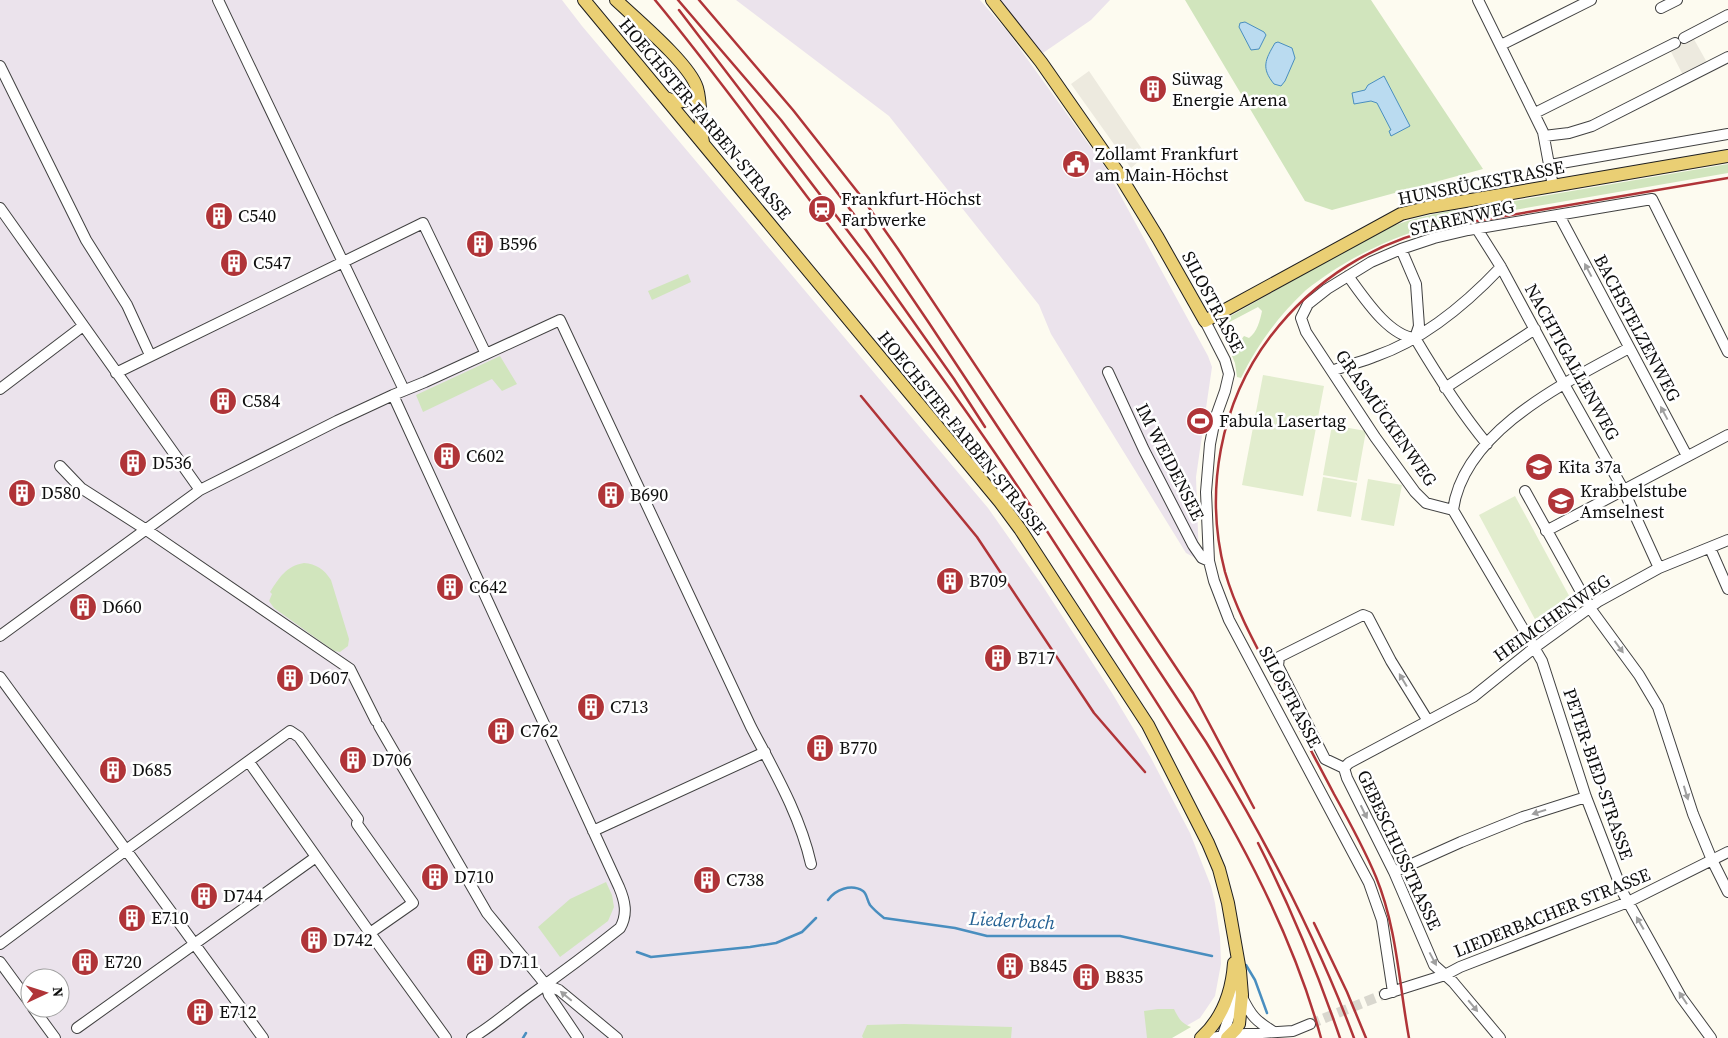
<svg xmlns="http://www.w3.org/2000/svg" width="1728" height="1038" viewBox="0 0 1728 1038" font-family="'Source Serif 4',serif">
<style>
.industrial{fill:#ebe3ec;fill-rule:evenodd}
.green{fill:#d1e5bd}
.pitch{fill:#e2edce}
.plaza{fill:#edeadf}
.water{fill:#badbf0;stroke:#498ebf}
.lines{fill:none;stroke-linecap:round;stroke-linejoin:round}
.stream{stroke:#498ebf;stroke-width:2.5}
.minor-tunnel{stroke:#d9d7ce;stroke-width:10;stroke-dasharray:10 5;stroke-linecap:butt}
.minor-casing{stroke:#414141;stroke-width:12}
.major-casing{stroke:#1f1f1f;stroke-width:14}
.minor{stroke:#fff;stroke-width:10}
.major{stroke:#eacf74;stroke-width:12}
.rail{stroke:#b03438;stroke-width:2.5}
.oneway{fill:#9f9f9f}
.labels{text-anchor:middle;stroke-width:5;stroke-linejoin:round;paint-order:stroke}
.poi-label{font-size:18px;fill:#0e0e0e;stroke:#fff;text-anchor:start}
.street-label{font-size:18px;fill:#0e0e0e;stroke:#fff}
.water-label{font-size:19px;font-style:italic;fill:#246193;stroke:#fff}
</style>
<rect width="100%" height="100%" fill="#fdfbf0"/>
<!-- industrial -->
<path class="industrial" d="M0,0H562L582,26L988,508L1042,585L1112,693L1151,758L1190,833L1211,886L1215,903L1220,937L1221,964L1215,996L1200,1018L1165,1038H0ZM30,978H60V1008H30Z
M736,0H980L1008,32L1105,167L1208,356L1212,367L1196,477L1199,560L1186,553L1051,334L1039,305L889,116Z
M995,0H1110L1091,20L1040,55Z"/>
<!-- green -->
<path class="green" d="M1185,0H1371L1483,169L1332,210L1305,201Z
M1728,164V173L1479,216V207Z
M1456,210L1458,219C1411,230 1368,247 1328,274C1321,279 1313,284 1306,290C1279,315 1257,345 1241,378L1237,377L1235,363L1232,356L1241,350V340L1244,336L1249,338C1257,332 1260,321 1262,311L1258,307L1222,326L1220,322L1382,230C1407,220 1430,214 1456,210Z
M688,274L691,282L652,300L648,291Z
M500,356L517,384L502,391L492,379L423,412L416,395Z
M304,563C316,564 324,569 331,580L349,639L348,646L340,652L334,651L274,608L269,601L272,594L270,592C279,578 286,566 304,563Z
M606,882L612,895L614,907L608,921L560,957L538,927L570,899Z
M1158,1009H1174C1179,1019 1181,1023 1191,1027L1172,1038H1147L1144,1011Z
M904,1024L1012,1027L1011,1038H863L862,1036L867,1025Z"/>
<!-- pitch -->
<path class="pitch" d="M1263,375L1324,386L1303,496L1242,485Z
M1332,425L1366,431L1357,481L1323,475Z
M1323,477L1357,483L1351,517L1317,511Z
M1368,479L1402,485L1394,526L1361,520Z
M1515,496L1573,603L1537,623L1479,515Z"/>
<!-- plaza -->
<path class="plaza" d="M1691,34L1709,66L1685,79L1668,46Z
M1089,71L1146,155L1131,168L1071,84Z"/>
<!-- water -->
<path class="water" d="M1245,22L1264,32L1266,35L1259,49L1251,50L1239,27L1240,23Z
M1278,42L1292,48L1295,58L1285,81L1281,86L1274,84C1261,68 1265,60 1275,43Z
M1384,76L1410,126L1391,136L1389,131L1391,130L1377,103L1371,101L1354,104L1352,93L1365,90L1368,85Z"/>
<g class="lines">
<!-- stream -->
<path class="stream" d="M828,900C835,890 851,883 863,891C867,894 867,900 870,905C874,910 879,914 884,918L955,928L987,936H1120L1212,956
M637,952L651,957L750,947L776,943L802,932L816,918
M1246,965L1255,980L1267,1013
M523,1038L526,1033"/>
<!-- minor-tunnel -->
<path class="minor-tunnel" d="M1310,1024L1385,994"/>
<!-- minor casing -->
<g class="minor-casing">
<path id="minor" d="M218,0L404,390
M1478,0L1543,132L1553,186
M1661,8L1677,0
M1684,38L1728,15
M1501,45L1591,0
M0,66L86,240L127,305L150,355
M1535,113L1675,43
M1544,136L1569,133L1592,126L1728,57
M1550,165L1728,134
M0,208L200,490
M1559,215L1687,456
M1477,229L1501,267L1564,384L1623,489L1659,568
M1401,249L1416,284L1419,326L1415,338
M1348,276C1363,296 1388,336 1415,338C1437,375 1459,410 1487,444
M1205,321L1225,360L1229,374L1225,391L1215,419L1210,444L1206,492L1209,561L1214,581L1229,620L1369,883L1382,920L1393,992
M1332,371C1347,365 1362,362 1376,356C1425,339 1466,304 1501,267
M1108,372L1144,450L1193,545L1202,558L1209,561
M116,373L423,223L486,354
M1445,388L1535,329
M0,389L83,326
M393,395L619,887C625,901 628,914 620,928C590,952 559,975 528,997C509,1011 492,1026 472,1038
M60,466L81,488L145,529L350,669L376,721
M1525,491L1590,608L1639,675L1658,707L1693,814L1712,860L1728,892
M1453,510C1464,430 1567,382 1629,348
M1546,531L1728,435
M1710,548L1728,589
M0,636L200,490L337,421L393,395L425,382L560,320L751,727C774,771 800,815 811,864
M0,677L263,1038
M379,726L487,913L546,985L549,995L578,1038
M1344,768L1349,763L1473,697L1534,648L1599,601L1659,568L1728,540
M1344,768L1325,759L1278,666L1279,657L1363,615L1368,617L1391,661L1428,721
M1344,768L1347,778L1394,872L1434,965L1453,982L1500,1038
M593,831L765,752
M1394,872L1461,842L1523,817L1586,797
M370,933L446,1038
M0,944L126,850L290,731L299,737L358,819L357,824L413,903L370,933L249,762
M0,962L30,1003
M546,985L559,990L617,1038
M1385,994L1445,975L1460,967L1628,902L1728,852
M1242,997C1251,1016 1256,1021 1274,1032
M33,1008L55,1038
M77,1028L316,857
M1212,1038L1231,1035L1293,1031L1310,1024
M1222,1038L1232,1008L1235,984
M1711,1038L1681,997L1623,893L1586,797L1542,661L1453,510L1426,503L1415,492L1375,437L1306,332L1301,318L1308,304L1327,289L1371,262L1401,249L1434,238L1468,230L1652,199L1728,352"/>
</g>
<!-- major casing -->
<g class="major-casing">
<path id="major" d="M584,0L1000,502L1020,529L1148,725L1208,843L1219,869L1228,903L1240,971L1242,995L1239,1024L1236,1029L1227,1038
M616,0C636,19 690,64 697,88C702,105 699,124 703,142
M992,0L1041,62L1117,171L1158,238L1205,321L1401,214L1430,207L1728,156
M666,98C679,104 691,103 697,89
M1201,1038C1222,1019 1232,991 1234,963"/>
</g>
<!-- minor -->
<use href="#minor" class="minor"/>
<!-- major -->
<use href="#major" class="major"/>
<!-- rail -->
<path class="rail" d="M655,0C704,59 749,121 796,182C864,272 932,361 995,453C1036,513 1075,574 1114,636C1195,762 1281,892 1321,1038
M678,0L781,120L866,230L929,323L1206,742C1264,837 1315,934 1354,1038
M699,0L793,110L860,195L898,249L1193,693L1254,808
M679,10L870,260L954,379L985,427
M861,396L977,537L1094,713L1145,772
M1258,843C1290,906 1317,971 1340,1038
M1314,923L1347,992L1366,1038
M1409,1038C1399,984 1397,928 1376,877C1364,848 1349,821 1334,794C1314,756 1293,717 1273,678C1255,644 1236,610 1225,572C1204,492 1220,403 1270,337C1314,279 1375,241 1447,226L1728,178"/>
</g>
<!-- one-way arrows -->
<defs><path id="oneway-solid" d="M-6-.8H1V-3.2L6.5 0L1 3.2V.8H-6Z" transform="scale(1.25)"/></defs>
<g class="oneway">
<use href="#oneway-solid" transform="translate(1588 270) rotate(-118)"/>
<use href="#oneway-solid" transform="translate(1664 413) rotate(-118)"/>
<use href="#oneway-solid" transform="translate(1619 647) rotate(54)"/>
<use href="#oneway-solid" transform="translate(1403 680) rotate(-121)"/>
<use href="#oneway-solid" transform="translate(1686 793) rotate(73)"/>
<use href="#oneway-solid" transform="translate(1364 812) rotate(64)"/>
<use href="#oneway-solid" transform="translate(1539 812) rotate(162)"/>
<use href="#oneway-solid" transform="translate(1640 923) rotate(-120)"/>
<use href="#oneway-solid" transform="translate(1433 959) rotate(62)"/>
<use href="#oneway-solid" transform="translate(566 996) rotate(-140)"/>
<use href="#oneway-solid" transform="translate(1683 998) rotate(-123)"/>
<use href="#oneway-solid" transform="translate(1473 1006) rotate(50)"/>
</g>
<!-- icons -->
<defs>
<g id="building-disc" transform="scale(1.4375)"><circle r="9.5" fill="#b03438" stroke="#fff"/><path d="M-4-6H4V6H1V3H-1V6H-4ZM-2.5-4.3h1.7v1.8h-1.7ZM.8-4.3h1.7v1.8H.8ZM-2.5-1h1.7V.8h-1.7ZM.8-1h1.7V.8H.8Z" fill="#fff"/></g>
<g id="civic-disc" transform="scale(1.4375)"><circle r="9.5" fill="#b03438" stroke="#fff"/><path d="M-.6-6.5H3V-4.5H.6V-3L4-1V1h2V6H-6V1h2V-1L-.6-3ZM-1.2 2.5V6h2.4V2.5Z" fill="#fff"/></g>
<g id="station-disc" transform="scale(1.4375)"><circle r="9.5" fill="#b03438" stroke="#fff"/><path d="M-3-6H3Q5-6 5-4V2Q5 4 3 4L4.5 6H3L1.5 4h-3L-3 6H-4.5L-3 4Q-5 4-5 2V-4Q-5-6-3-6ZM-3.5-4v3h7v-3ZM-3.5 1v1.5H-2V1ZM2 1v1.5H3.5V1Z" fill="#fff"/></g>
<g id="stadium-disc" transform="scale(1.4375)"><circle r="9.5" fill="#b03438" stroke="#fff"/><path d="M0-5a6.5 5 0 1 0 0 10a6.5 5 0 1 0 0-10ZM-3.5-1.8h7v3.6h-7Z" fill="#fff"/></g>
<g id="school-disc" transform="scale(1.4375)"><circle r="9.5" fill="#b03438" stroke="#fff"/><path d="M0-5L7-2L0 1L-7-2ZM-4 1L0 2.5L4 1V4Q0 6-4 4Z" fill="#fff"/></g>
</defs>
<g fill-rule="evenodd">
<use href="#building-disc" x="1153" y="89"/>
<use href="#civic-disc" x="1076" y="164"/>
<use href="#station-disc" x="822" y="209"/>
<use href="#building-disc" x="219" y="216"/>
<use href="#building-disc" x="480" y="244"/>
<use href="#building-disc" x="234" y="263"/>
<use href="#building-disc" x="223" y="401"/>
<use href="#stadium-disc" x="1200" y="421"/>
<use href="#building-disc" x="447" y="456"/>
<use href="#building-disc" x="133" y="463"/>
<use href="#school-disc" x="1539" y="467"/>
<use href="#building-disc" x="22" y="493"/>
<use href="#building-disc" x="611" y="495"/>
<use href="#school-disc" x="1561" y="501"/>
<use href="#building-disc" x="950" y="581"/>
<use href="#building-disc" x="450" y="587"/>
<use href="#building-disc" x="83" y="607"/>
<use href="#building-disc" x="998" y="658"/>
<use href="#building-disc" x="290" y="678"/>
<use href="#building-disc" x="591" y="707"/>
<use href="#building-disc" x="501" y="731"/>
<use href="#building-disc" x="820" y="748"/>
<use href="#building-disc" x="353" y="760"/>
<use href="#building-disc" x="113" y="770"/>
<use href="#building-disc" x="435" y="877"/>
<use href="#building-disc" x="707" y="880"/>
<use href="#building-disc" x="204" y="896"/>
<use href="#building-disc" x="132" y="918"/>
<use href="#building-disc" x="314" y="940"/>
<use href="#building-disc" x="85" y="962"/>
<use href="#building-disc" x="480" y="962"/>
<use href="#building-disc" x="1010" y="966"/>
<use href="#building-disc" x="1086" y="977"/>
<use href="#building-disc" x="200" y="1012"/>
</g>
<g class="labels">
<!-- poi labels -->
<g class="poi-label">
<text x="1172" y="85">Süwag<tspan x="1172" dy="21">Energie Arena</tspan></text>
<text x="1095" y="160">Zollamt Frankfurt<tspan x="1095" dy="21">am Main-Höchst</tspan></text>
<text x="841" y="205">Frankfurt-Höchst<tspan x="841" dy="21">Farbwerke</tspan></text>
<text x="238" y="222">C540</text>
<text x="499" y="250">B596</text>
<text x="253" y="269">C547</text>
<text x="242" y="407">C584</text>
<text x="1219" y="427">Fabula Lasertag</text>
<text x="466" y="462">C602</text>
<text x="152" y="469">D536</text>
<text x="1558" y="473">Kita 37a</text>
<text x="1580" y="497">Krabbelstube<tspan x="1580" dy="21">Amselnest</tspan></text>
<text x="41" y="499">D580</text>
<text x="630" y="501">B690</text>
<text x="969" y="587">B709</text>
<text x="469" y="593">C642</text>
<text x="102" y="613">D660</text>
<text x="1017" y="664">B717</text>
<text x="309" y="684">D607</text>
<text x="610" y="713">C713</text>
<text x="520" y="737">C762</text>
<text x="839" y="754">B770</text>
<text x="372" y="766">D706</text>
<text x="132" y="776">D685</text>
<text x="454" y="883">D710</text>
<text x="726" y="886">C738</text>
<text x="223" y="902">D744</text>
<text x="151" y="924">E710</text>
<text x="333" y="946">D742</text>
<text x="104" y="968">E720</text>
<text x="499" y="968">D711</text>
<text x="1029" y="972">B845</text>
<text x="1105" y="983">B835</text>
<text x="219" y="1018">E712</text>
</g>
<!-- street labels -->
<g class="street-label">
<text transform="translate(705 119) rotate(50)" y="6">HOECHSTER-FARBEN-STRASSE</text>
<text transform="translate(1481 183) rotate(-11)" y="6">HUNSRÜCKSTRASSE</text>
<text transform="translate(1462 218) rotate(-13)" y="6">STARENWEG</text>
<text transform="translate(1213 302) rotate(62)" y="6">SILOSTRASSE</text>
<text transform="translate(1637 328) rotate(62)" y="6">BACHSTELZENWEG</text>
<text transform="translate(1572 362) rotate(61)" y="6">NACHTIGALLENWEG</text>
<text transform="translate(1386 418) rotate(55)" y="6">GRASMÜCKENWEG</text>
<text transform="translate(962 433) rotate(51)" y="6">HOECHSTER-FARBEN-STRASSE</text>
<text transform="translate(1170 462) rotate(63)" y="6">IM WEIDENSEE</text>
<text transform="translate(1552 618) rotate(-35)" y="6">HEIMCHENWEG</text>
<text transform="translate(1290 697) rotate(62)" y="6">SILOSTRASSE</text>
<text transform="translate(1598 774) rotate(71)" y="6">PETER-BIED-STRASSE</text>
<text transform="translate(1399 850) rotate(65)" y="6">GEBESCHUSSTRASSE</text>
<text transform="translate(1552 913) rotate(-22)" y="6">LIEDERBACHER STRASSE</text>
</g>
<!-- water labels -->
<g class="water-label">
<text transform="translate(1012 920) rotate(3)" y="7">Liederbach</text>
</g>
</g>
<!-- north arrow -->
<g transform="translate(45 993) rotate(86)"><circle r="24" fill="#ffffff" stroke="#9f9f9f"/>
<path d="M0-4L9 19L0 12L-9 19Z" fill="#b03438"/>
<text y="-8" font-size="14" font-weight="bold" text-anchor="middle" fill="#0e0e0e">N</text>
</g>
</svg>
